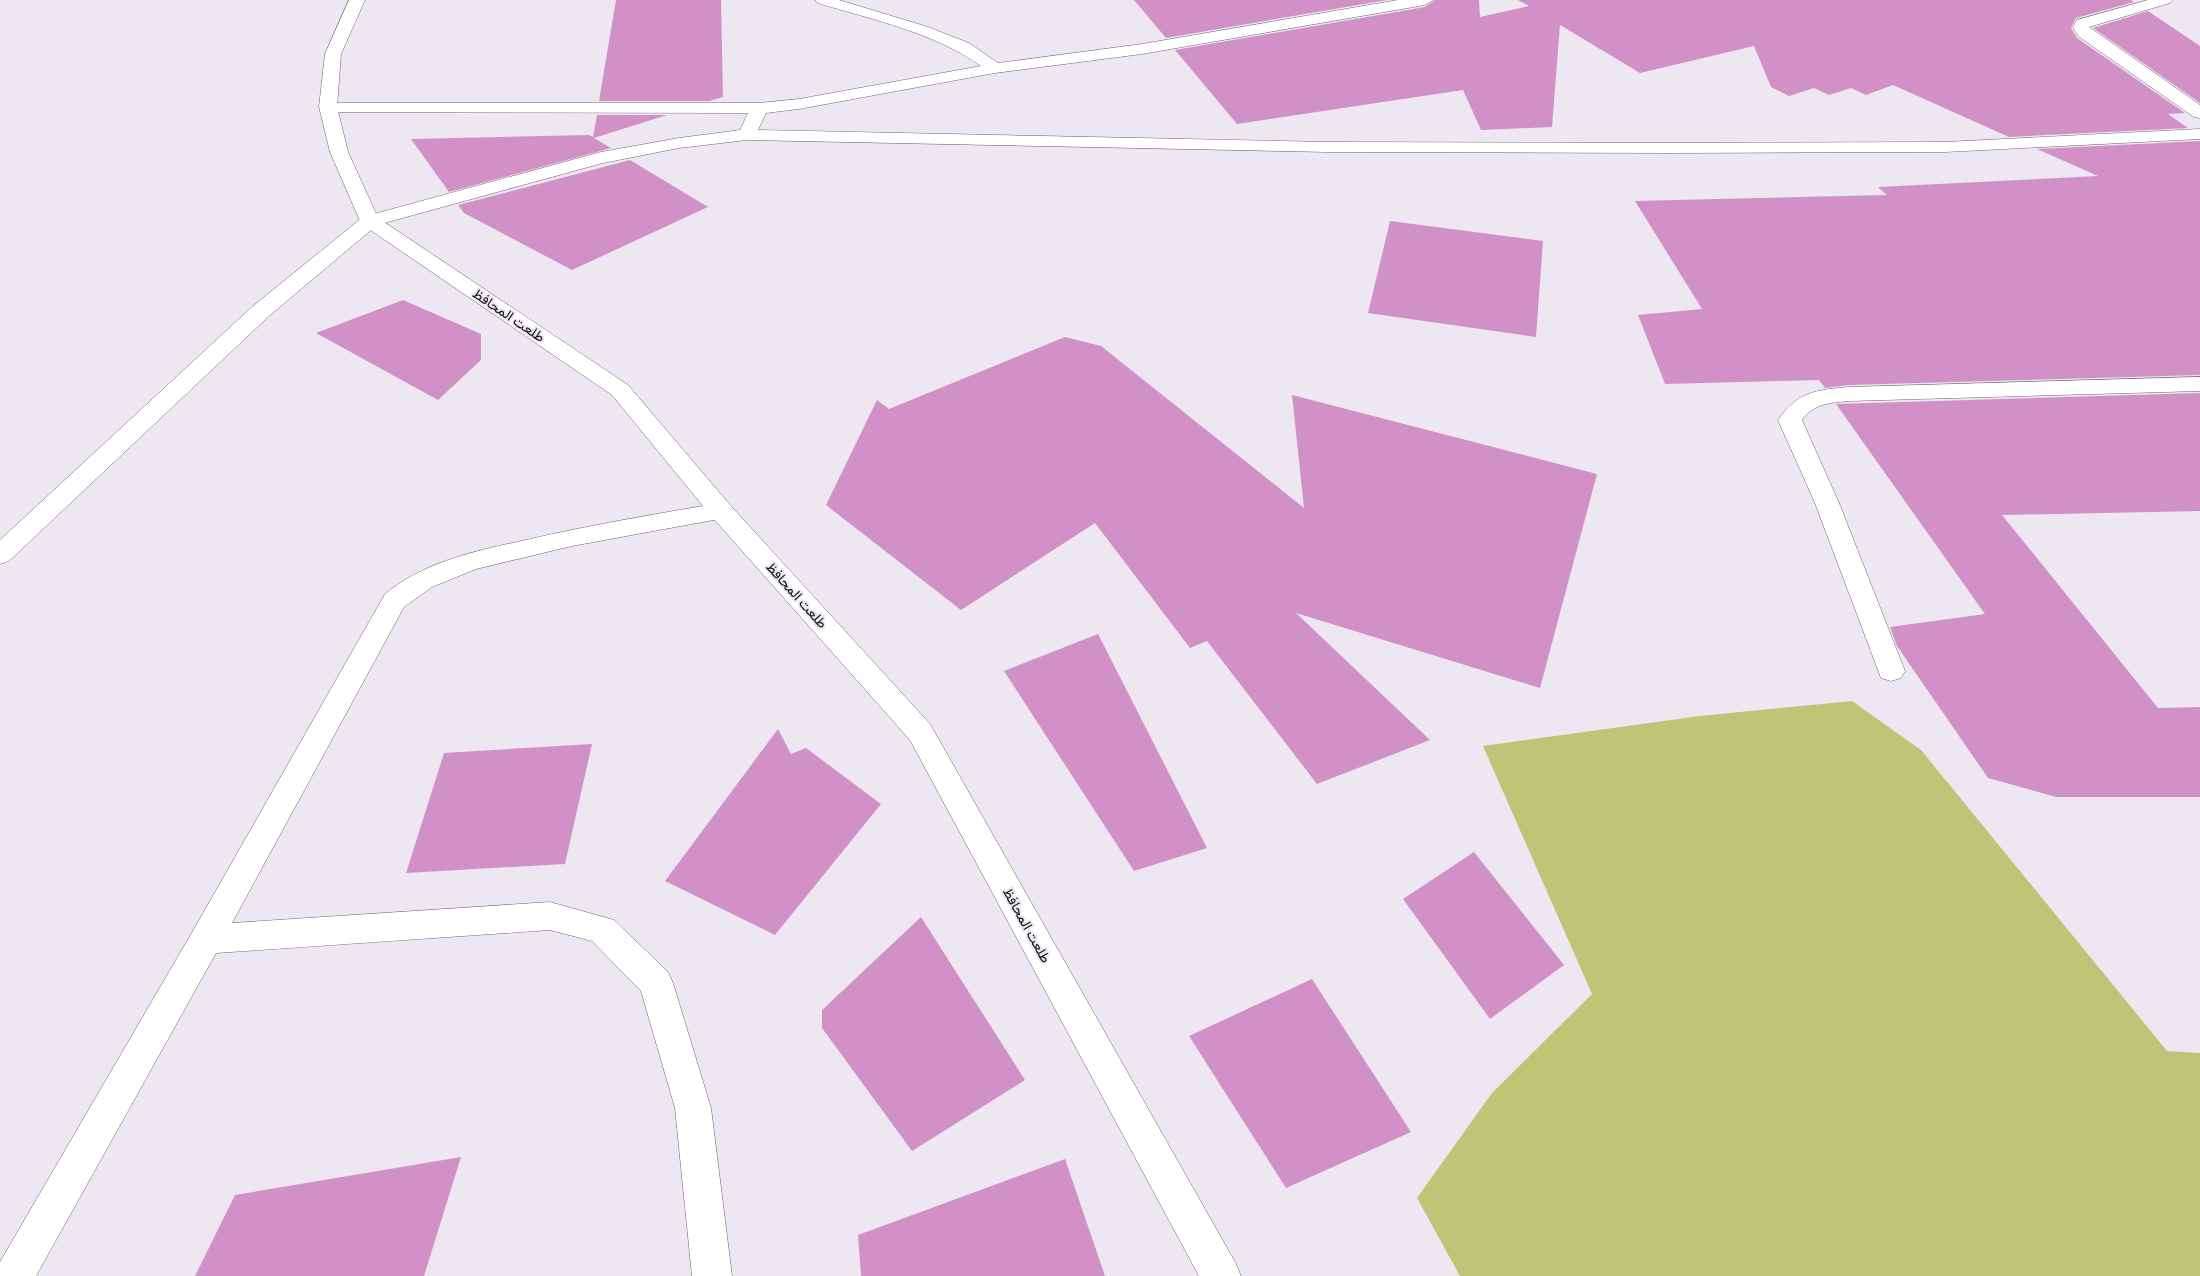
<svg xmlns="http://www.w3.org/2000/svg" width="2200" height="1276" viewBox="0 0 2200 1276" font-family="'IBM Plex Serif',Vazirmatn,serif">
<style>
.green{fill:#bdc576}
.building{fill:#d191c6}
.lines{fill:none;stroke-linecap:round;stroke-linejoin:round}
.street-casing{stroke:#6b666f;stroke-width:1}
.secondary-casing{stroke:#6b666f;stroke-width:1}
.street{fill:#fff;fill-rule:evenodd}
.secondary{fill:#fff;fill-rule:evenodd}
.labels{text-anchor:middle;stroke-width:4;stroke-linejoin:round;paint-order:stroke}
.street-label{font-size:14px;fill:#141215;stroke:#ede7f1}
</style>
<rect width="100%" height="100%" fill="#ede7f1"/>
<!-- green -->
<path class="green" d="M1852,701L1921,750L2167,1051L2200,1053V1276H1460L1417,1198L1492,1093L1592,994L1483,746L1700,716Z"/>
<!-- building -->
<path class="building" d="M616,0H721L723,97L709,101H599Z
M1134,0H1387L1166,38Z
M1435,0H1479L1480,17L1529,6L1518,0H2131L2134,2L2076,18L2071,28L2077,38L2185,113L2168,114L2188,128L2009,137L1893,85L1866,95L1851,88L1829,95L1814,88L1789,96L1771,87L1754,46L1640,73L1560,25L1552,127L1481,130L1463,90L1237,124L1175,50L1425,7Z
M2148,11L2200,46V103L2093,28Z
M597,115H667L594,138L611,148L449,192L411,139L589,135L593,137Z
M2200,141V375L1849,385L1825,388L1819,380L1665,384L1638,315L1702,309L1635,201L1887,195L1878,187L2098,176L2037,149Z
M630,160L708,207L572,270L464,213L458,205Z
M1390,221L1543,241L1536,337L1368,313Z
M403,300L481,334V360L438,400L316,333Z
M1065,337L1101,346L1304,508L1292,395L1597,474L1540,688L1296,613L1430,740L1317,784L1207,641L1190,648L1095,523L961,610L826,505L877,400L889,409Z
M2200,393V511L2002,515L2158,708L2200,707V797H2056L1988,778L1897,646L1890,627L1985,614L1836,404Z
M1098,634L1207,848L1134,871L1004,671Z
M778,729L791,754L806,748L881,804L775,935L665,881Z
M592,744L565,864L406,873L444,753Z
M1474,852L1564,965L1490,1019L1403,899Z
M921,917L1025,1080L912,1151L822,1028V1010Z
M1312,979L1411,1132L1286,1188L1189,1036Z
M461,1157L424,1276H195L235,1195Z
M1065,1159L1105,1276H861L858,1235Z"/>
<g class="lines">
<!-- street casing -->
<g class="street-casing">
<path id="street" d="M815,0H839L928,27L969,43L998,63L1142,44L1398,0H1433L1425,5L1142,54L995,73L799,109L766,113L758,130L1327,142L1669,143L1945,142L2200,129V139L1945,152L1669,153L1327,152L747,140L679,148L603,163L377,225L269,316L9,561L0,564V540L253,306L363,217L601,152L679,138L740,130L748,113L328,112L322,111L319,107L322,103H759L799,99L981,66C933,32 873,20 818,3Z
M2148,0H2173L2170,3L2089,27L2200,105V118L2194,117L2078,36L2073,27L2077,20Z
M2200,377V391L1849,401C1830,403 1814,403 1802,420L1839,503L1905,671L1901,678L1891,681L1881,678L1815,503L1778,420C1798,391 1817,390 1849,387Z
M721,503L730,505L734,511L730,517L572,546L476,569L432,587L404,607L232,923L550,902L614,920L668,972L673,983L711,1108L732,1276H692L675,1108L641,991L592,941L550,930L216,953L36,1276H0V1262L194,929L385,594C426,561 475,551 526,540C590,525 656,514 721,503Z"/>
</g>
<!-- secondary casing -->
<g class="secondary-casing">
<path id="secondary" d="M349,0H365L341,54L337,107L348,152L378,218L628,385L730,505L930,724L1235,1262L1241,1276H1199L910,740L712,517L612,395L363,225L360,221L330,152L319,107L325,54Z"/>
</g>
<!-- street -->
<use href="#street" class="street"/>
<!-- secondary -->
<use href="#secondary" class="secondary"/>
</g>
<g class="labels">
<!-- street labels -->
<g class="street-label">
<text transform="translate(509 315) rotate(34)" y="5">طلعت المحافظ</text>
<text transform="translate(797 595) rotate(48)" y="5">طلعت المحافظ</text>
<text transform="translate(1027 925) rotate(61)" y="5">طلعت المحافظ</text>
</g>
</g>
</svg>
